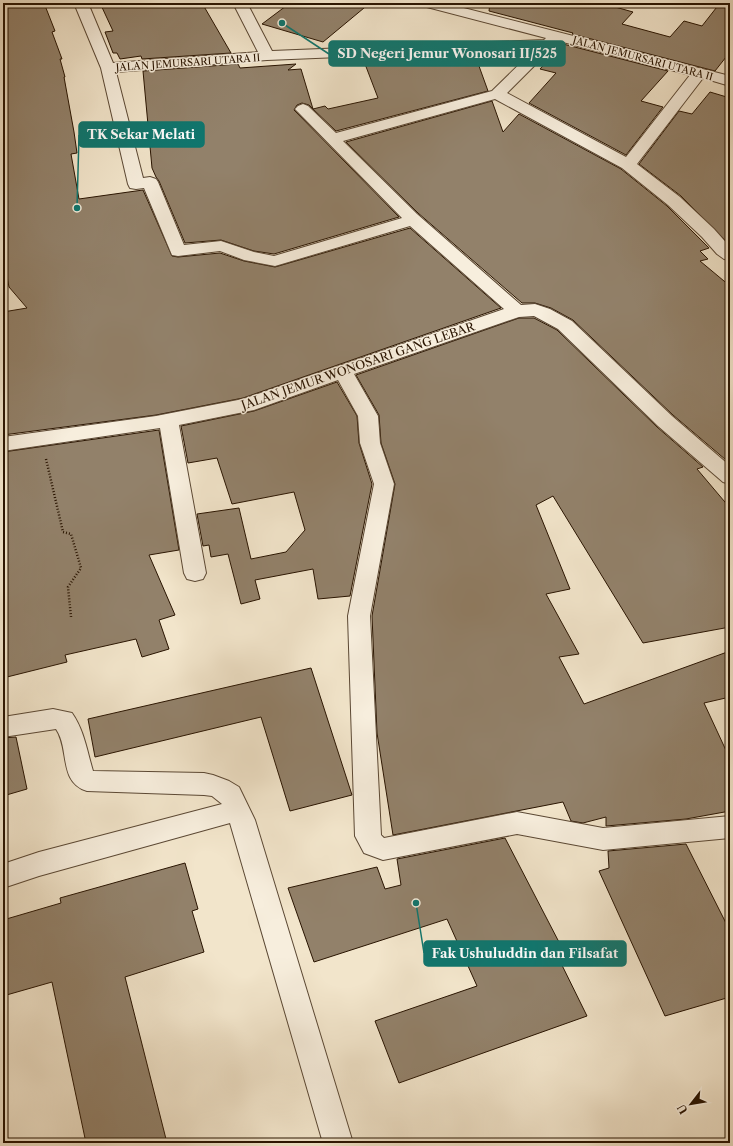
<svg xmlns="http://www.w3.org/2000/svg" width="733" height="1146" viewBox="0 0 733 1146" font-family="'Libre Caslon Text',serif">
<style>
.building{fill:#92816a;stroke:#291401}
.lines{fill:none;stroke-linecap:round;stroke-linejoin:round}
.minor-casing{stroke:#5b4834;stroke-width:2}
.path{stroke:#291401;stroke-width:2.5;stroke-dasharray:1 2;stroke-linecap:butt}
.minor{fill:#f7eedd;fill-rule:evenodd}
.labels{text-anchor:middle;stroke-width:3;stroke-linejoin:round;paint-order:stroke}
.far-street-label{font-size:10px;fill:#291401;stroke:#f7eedd}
.street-label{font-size:12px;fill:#291401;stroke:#f7eedd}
.leader{fill:none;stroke:#0f766e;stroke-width:1.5}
.callout-dot{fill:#0f766e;stroke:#f7eedd;stroke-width:1.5}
.callout{fill:#0f766e;stroke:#0f766e;stroke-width:1.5}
.callout-label{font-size:13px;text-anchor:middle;font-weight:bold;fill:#fff}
</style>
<rect width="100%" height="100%" fill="#f2e5cb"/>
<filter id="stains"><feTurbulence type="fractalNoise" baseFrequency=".005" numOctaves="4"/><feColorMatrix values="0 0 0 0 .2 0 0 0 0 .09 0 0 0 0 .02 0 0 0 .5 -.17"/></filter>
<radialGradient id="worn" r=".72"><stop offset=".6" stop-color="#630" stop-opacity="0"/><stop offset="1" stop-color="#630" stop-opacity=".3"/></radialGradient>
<!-- building -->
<path class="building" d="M3,3H44L55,31L52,32L62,59H60L65,77H64L74,132L77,153L71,154L79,199L143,190L172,256L178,257L220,253L244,261L275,267L410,228L501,308L243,398L156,415L3,435L5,336L3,335V312L27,308L9,287L3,256Z
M100,3H202L231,53L142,59L141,56L120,59L117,53H113L105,32L113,31Z
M290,3H370L323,42L262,24Z
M490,3H601L633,12L622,24L670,37L684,21L702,26L720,3H730V52L715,71L572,34L573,33L489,11Z
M563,44L668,71L641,101L663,107L626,155L529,103L556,73L540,69Z
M475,55L488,91L336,131L313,109L325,106L328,109L378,98L365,64Z
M238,64L240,68L296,64L288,70L301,69L313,109L309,105L302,103L297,105L294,110L399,217L274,254L254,251L221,240L185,243L159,181L156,177L152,168L143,71Z
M710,92L730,98V241L727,242L681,196L639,164L679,111L692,114Z
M492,101L503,132L519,114L621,169L667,206L709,248L700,251L708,259L700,261L730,286V459L726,460L673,415L573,320L551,308L535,303H522L418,213L346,142Z
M519,318H534L557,330L657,427L703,467L697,469L730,508V627L643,643L553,496L536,505L570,589L546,594L579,654L559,657L584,704L730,651V697L704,703L730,759V811L686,819L606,826V817L583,823L571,821L563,802L393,835L377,733L372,616L395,484L381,443L379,415L356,375Z
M337,382L357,416L359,443L372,484L350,596L318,599L313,569L255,580L260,599L241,604L228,554L211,557L209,545L203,546L197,514L239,508L251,559L286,552L305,530L294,492L232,504L217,458L188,463L181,426L254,411Z
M159,430L179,550L149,555L175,615L159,620L169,649L142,657L136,639L65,655L67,662L3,678V452Z
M311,668L352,795L290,811L261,717L95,757L88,719Z
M16,737L27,789L3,796V738Z
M505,838L561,946L554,949L587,1016L399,1083L375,1021L477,986L447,919L314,962L288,888L377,867L385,889L401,885L397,859Z
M686,844L730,931V997L665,1016L599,871L609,868L608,851Z
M185,863L198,909L192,911L204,952L125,977L167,1143H86L52,982L3,996V920L61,903L60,898Z"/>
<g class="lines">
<!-- minor casing -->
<g class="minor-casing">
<path id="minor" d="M74,3H88L113,63L258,52L233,3H247L272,51L544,40L546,38L423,6L421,3H444L730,76V86L703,78L637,164L680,197L714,229L730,247V260L724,259L717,254L702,237L668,205L622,168L495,99L343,141L417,214L521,305L535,304L550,309L572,321L672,416L730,466V484L723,482L658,426L558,329L534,316L519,317L354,374L378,416L380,443L394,484L370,616L381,835L384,838L517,812L603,828L730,816V838L603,850L517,834L383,860L364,853L355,836L348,616L374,484L360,443L358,416L338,380L254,410L179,425L206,573L203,579L195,581L187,579L184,573L160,428L3,451V437L156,416L243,399L504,309L410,226L275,266L244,260L220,251L178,256L172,255L144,188L136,189L130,188L128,184L101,68ZM559,41L690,75L626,157L507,93ZM535,49L492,91L336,133L308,106L303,104L298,106L295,109L298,112L402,218L274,256L254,252L221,241L184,245L158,182L156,179L150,177L143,178L116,72L267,60Z
M53,709L72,713C84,730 87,751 93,771L204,773L213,775L229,781L239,787L255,820L353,1143H323L230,823L39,876L3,888V864L39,852L222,804L212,796L204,795L87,791C58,782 70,749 56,729L3,737V717Z"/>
</g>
<!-- path -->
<path class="path" d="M46,459L63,532L71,534L81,568L68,587L71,617"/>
<!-- minor -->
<use href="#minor" class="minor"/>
</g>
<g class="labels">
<!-- far-street labels -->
<g class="far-street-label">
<text transform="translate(643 58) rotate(15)" y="4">JALAN JEMURSARI UTARA II</text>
<text transform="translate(188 62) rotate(-4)" y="4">JALAN JEMURSARI UTARA II</text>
</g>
<!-- street labels -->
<g class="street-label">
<text transform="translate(358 366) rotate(-19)" y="4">JALAN JEMUR WONOSARI GANG LEBAR</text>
</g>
</g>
<!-- callouts -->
<path class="leader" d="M282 23L329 54M77 208L79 135M416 903L424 953"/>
<g class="callout-dot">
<circle cx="282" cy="23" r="4"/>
<circle cx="77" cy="208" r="4"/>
<circle cx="416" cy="903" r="4"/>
</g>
<g class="callout">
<rect x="329" y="41" width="236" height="25" rx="4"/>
<rect x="79" y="122" width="125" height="25" rx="4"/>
<rect x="424" y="941" width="202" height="25" rx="4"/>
</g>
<g class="callout-label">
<text x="447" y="58">SD Negeri Jemur Wonosari II/525</text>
<text x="141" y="139">TK Sekar Melati</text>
<text x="525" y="958">Fak Ushuluddin dan Filsafat</text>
</g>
<!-- margin -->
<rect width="733" height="1146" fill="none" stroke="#f2e5cb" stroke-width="16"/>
<rect x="4" y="4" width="725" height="1138" fill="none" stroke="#291401" stroke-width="2"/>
<rect x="8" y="8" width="717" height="1130" fill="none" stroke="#291401"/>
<!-- north arrow -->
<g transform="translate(691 1104) rotate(239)" stroke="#f7eedd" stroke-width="3" paint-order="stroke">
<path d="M0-3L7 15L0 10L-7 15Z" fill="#291401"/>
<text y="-6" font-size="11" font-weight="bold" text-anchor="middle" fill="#291401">U</text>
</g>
<rect width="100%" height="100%" filter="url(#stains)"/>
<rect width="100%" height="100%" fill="url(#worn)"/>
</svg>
